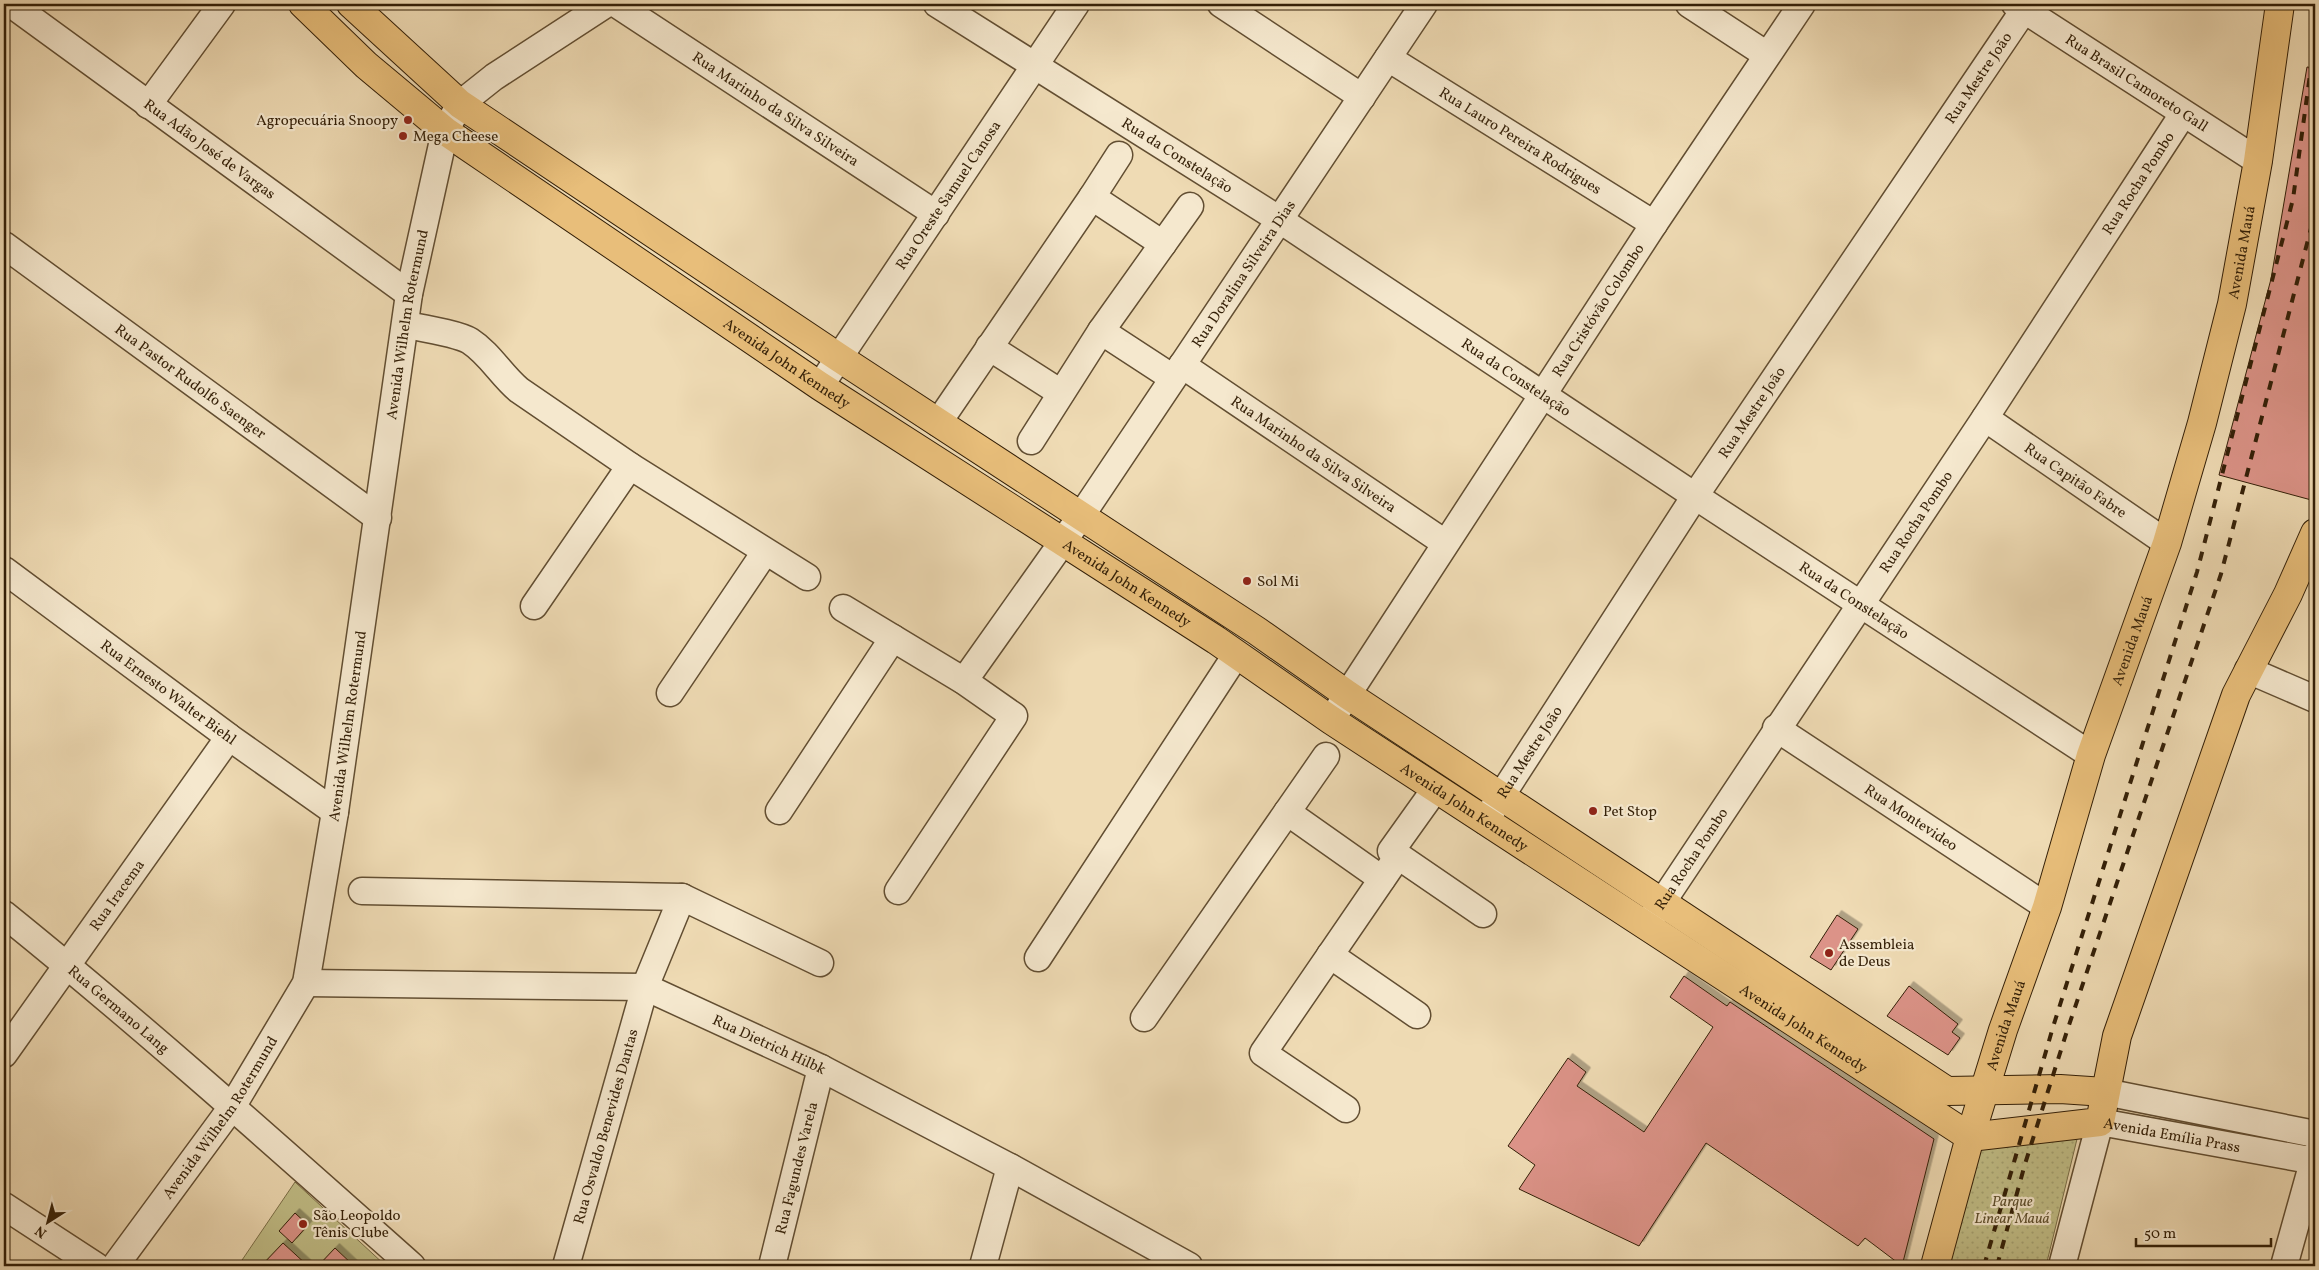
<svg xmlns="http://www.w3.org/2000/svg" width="2319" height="1270" viewBox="0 0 2319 1270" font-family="Vollkorn,serif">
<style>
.park{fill:url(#park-dots);stroke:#7a6e47}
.pitch{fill:#c1be87;stroke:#7a6e47}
.building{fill:#dc9388;stroke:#331f07;filter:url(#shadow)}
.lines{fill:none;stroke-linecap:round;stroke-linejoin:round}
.minor-casing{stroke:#624e32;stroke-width:29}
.major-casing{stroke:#331f07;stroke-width:30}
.minor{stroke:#f5e8ce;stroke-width:26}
.major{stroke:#e8be7a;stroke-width:28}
.rail{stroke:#331f07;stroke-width:4;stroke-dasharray:9 9;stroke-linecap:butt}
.poi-dot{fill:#8f2418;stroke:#f5e8ce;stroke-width:2}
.labels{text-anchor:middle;stroke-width:4.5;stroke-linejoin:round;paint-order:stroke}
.street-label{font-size:15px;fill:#331f07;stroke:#f5e8ce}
.poi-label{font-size:15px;fill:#331f07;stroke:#f5e8ce;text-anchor:start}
.park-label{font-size:15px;font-style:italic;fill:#5e4f2d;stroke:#f5e8ce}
</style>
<defs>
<pattern id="park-dots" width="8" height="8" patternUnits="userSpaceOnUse" patternTransform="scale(1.25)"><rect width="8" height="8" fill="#c1be87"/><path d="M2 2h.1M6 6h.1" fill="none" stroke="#a6a373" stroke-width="1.8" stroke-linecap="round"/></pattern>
<filter id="shadow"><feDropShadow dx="4.5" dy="-4.5" stdDeviation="0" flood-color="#0004"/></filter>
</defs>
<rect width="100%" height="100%" fill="#efdbb4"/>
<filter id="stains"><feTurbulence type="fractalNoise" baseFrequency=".004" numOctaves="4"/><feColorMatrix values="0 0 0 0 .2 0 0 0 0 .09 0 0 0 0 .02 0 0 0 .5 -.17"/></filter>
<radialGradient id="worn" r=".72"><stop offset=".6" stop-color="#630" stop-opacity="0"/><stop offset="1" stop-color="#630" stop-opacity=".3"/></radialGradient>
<!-- park -->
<path class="park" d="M2072,1132L2077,1139L2046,1266H1949L1978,1153L1985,1142Z"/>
<!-- pitch -->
<path class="pitch" d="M295,1182L386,1266H238Z"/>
<!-- building -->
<path class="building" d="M2307,67L2315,68V501L2219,475L2271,279Z
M1837,915L1858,929L1831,970L1810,957Z
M1684,976L1727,1006L1730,1002L1934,1139L1902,1266L1865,1238L1858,1246L1706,1143L1639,1246L1519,1189L1535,1165L1508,1146L1568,1058L1586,1072L1577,1086L1644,1132L1713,1027L1670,997Z
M1909,986L1958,1024L1952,1032L1960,1038L1948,1055L1887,1016Z
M295,1213L308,1225L292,1243L279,1231Z
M283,1243L308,1266H261Z
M335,1248L354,1266H318Z"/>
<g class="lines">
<!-- minor casing -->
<g class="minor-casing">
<g id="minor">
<path id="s1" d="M11,4L409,294"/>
<path id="s2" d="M616,4L936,214"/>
<path id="s3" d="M937,4L1280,220L1695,496L2091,755"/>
<path d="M1221,4L1362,97"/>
<path d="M1689,4L1767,55"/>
<path id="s4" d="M2015,4L2258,161"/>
<path id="s5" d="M1388,58L1654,224"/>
<path d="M148,105L222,4"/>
<path d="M1119,155L1092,197L1163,244"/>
<path id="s6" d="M4,245L378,518"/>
<path d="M407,325C422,328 459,334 470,341C490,354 501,375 519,390L630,466L807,577"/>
<path d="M989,347L1061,393"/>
<path id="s7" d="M1182,365L1445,543"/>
<path d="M1173,378L1101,331L1190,206"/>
<path id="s8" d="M820,386L1076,4"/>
<path id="s9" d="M1985,418L2167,543"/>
<path d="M938,423L1092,197"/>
<path d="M1031,441L1101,331"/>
<path id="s10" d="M4,570L229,737L335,812"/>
<path d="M534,606L630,466"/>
<path d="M843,608L964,681L1014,716L898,891"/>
<path d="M2248,670L2315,699"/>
<path id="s11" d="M964,681L1081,516L1424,4"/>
<path d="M670,693L765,552"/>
<path id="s12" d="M1331,720L1654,224L1802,4"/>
<path id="s13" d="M1776,728L2047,907"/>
<path d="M1436,788L1391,851L1483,914"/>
<path d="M779,811L893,638"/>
<path d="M1287,812L1382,879"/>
<path id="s14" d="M1485,821L1695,496L2024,10"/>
<path d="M362,891L682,897L820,963"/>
<path id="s15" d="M4,914C144,1027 278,1147 412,1266"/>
<path id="s16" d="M1649,922L1985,418L2183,114"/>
<path d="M1330,955L1417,1015"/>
<path d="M1038,958L1236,655"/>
<path id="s17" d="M306,983L645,987L821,1068L1010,1167L1189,1266"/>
<path d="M1144,1018L1326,756"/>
<path id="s18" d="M4,1054L229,737"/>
<path d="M2105,1092L2315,1134"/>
<path d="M1346,1109L1263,1053L1398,856"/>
<path d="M4,1206L96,1266"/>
<path id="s19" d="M115,1266L232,1107L306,983L335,812L409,294L445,131L460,104L494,77L606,4"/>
<path id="s20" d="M566,1266L645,987L682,897"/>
<path id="s21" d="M772,1266L821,1068"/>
<path d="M983,1266L1010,1167"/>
<path id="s22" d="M2062,1266L2100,1122L2315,1161"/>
<path d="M2284,1266L2315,1155"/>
</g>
</g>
<!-- major casing -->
<g class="major-casing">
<g id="major">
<path id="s23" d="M303,4L366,65L445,131L820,386L1216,640L1331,720L1970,1137L2100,1122L2117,1036L2236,695L2288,594L2315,533"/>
<path d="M351,4L460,104L838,357L1257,631L1348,695L1947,1091L2060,1089L2105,1092"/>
<path id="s24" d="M1935,1266L1970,1137L2003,1030L2047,907L2091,755L2167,543L2202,423L2232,304L2258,161L2280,4"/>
</g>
</g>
<!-- minor -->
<use href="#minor" class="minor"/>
<!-- major -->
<use href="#major" class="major"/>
<!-- rail -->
<path class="rail" d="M1984,1266L2053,1027L2197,572L2293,199L2315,38
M1997,1266L2025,1164L2067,1031L2221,574L2315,213"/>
</g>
<!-- markers -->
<g class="poi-dot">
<circle cx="408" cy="120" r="5"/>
<circle cx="403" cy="136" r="5"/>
<circle cx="1247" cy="581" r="5"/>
<circle cx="1593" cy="811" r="5"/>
<circle cx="1829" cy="953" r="5"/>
<circle cx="303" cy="1224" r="5"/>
</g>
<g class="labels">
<!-- street labels -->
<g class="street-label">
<text dy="5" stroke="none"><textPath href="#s14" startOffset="892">Rua Mestre João</textPath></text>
<text dy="5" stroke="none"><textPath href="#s4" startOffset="145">Rua Brasil Camoreto Gall</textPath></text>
<text dy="5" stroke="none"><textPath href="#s2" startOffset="191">Rua Marinho da Silva Silveira</textPath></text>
<text dy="5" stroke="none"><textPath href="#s5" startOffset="156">Rua Lauro Pereira Rodrigues</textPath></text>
<text dy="5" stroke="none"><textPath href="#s1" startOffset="246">Rua Adão José de Vargas</textPath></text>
<text dy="5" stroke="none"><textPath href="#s3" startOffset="284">Rua da Constelação</textPath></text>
<text dy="5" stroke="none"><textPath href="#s16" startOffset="886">Rua Rocha Pombo</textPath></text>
<text dy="5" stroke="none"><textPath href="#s8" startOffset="230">Rua Oreste Samuel Canosa</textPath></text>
<text dy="5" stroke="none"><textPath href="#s24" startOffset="1060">Avenida Mauá</textPath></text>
<text dy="5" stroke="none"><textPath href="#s11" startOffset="494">Rua Doralina Silveira Dias</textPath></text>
<text dy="5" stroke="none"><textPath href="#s12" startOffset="489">Rua Cristóvão Colombo</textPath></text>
<text dy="5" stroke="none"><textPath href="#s19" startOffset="1008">Avenida Wilhelm Rotermund</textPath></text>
<text dy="5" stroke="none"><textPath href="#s23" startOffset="604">Avenida John Kennedy</textPath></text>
<text dy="5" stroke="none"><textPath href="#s3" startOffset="689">Rua da Constelação</textPath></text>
<text dy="5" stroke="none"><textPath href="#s6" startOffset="231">Rua Pastor Rudolfo Saenger</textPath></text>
<text dy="5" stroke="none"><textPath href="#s14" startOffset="488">Rua Mestre João</textPath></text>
<text dy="5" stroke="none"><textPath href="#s7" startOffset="159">Rua Marinho da Silva Silveira</textPath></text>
<text dy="5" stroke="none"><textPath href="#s9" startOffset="110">Rua Capitão Fabre</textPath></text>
<text dy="5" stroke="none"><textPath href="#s16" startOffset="481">Rua Rocha Pombo</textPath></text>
<text dy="5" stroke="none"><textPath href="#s23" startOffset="1009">Avenida John Kennedy</textPath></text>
<text dy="5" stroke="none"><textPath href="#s3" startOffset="1094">Rua da Constelação</textPath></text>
<text dy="5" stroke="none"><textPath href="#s24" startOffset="656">Avenida Mauá</textPath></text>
<text dy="5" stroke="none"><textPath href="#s10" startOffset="205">Rua Ernesto Walter Biehl</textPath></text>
<text dy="5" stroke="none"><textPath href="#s19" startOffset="602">Avenida Wilhelm Rotermund</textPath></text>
<text dy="5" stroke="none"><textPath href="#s14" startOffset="82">Rua Mestre João</textPath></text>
<text dy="5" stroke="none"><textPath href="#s23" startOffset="1414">Avenida John Kennedy</textPath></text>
<text dy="5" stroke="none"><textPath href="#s13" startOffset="162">Rua Montevideo</textPath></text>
<text dy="5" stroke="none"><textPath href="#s16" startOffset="76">Rua Rocha Pombo</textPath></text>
<text dy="5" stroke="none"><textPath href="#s18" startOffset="195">Rua Iracema</textPath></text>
<text dy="5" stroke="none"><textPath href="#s15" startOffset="149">Rua Germano Lang</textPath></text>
<text dy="5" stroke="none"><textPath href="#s24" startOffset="251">Avenida Mauá</textPath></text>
<text dy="5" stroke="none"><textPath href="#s23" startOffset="1819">Avenida John Kennedy</textPath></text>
<text dy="5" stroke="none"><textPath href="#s17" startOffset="476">Rua Dietrich Hilbk</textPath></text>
<text dy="5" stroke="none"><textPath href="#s19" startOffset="182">Avenida Wilhelm Rotermund</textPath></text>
<text dy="5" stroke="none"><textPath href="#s20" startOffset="145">Rua Osvaldo Benevides Dantas</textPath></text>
<text dy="5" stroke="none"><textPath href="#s22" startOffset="222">Avenida Emília Prass</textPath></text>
<text dy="5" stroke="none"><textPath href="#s21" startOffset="101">Rua Fagundes Varela</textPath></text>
</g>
<!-- poi labels -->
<g class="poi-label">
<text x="398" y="125" text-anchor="end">Agropecuária Snoopy</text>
<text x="413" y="141">Mega Cheese</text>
<text x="1257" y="586">Sol Mi</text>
<text x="1603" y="816">Pet Stop</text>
<text x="1839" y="949">Assembleia<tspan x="1839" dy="17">de Deus</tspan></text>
<text x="313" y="1220">São Leopoldo<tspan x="313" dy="17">Tênis Clube</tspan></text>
</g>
<!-- park labels -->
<g class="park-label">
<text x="2012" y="1206">Parque<tspan x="2012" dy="17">Linear Mauá</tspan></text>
</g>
</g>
<!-- margin -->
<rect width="2319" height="1270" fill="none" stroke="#efdbb4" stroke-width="20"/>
<rect x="5" y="5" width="2309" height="1260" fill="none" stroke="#331f07" stroke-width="2.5"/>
<rect x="10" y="10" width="2299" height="1250" fill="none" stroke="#331f07"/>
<!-- north arrow -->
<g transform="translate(48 1222) rotate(216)" stroke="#f5e8ce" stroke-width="4" paint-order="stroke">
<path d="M0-4L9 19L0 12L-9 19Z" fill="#331f07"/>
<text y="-8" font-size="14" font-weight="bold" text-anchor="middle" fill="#331f07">N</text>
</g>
<!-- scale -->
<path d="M2136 1238v8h135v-8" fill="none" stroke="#331f07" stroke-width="2.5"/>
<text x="2144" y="1238" font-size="15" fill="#331f07" stroke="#f5e8ce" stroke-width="4" paint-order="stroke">50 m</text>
<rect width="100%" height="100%" filter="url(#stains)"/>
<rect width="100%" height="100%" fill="url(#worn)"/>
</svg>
